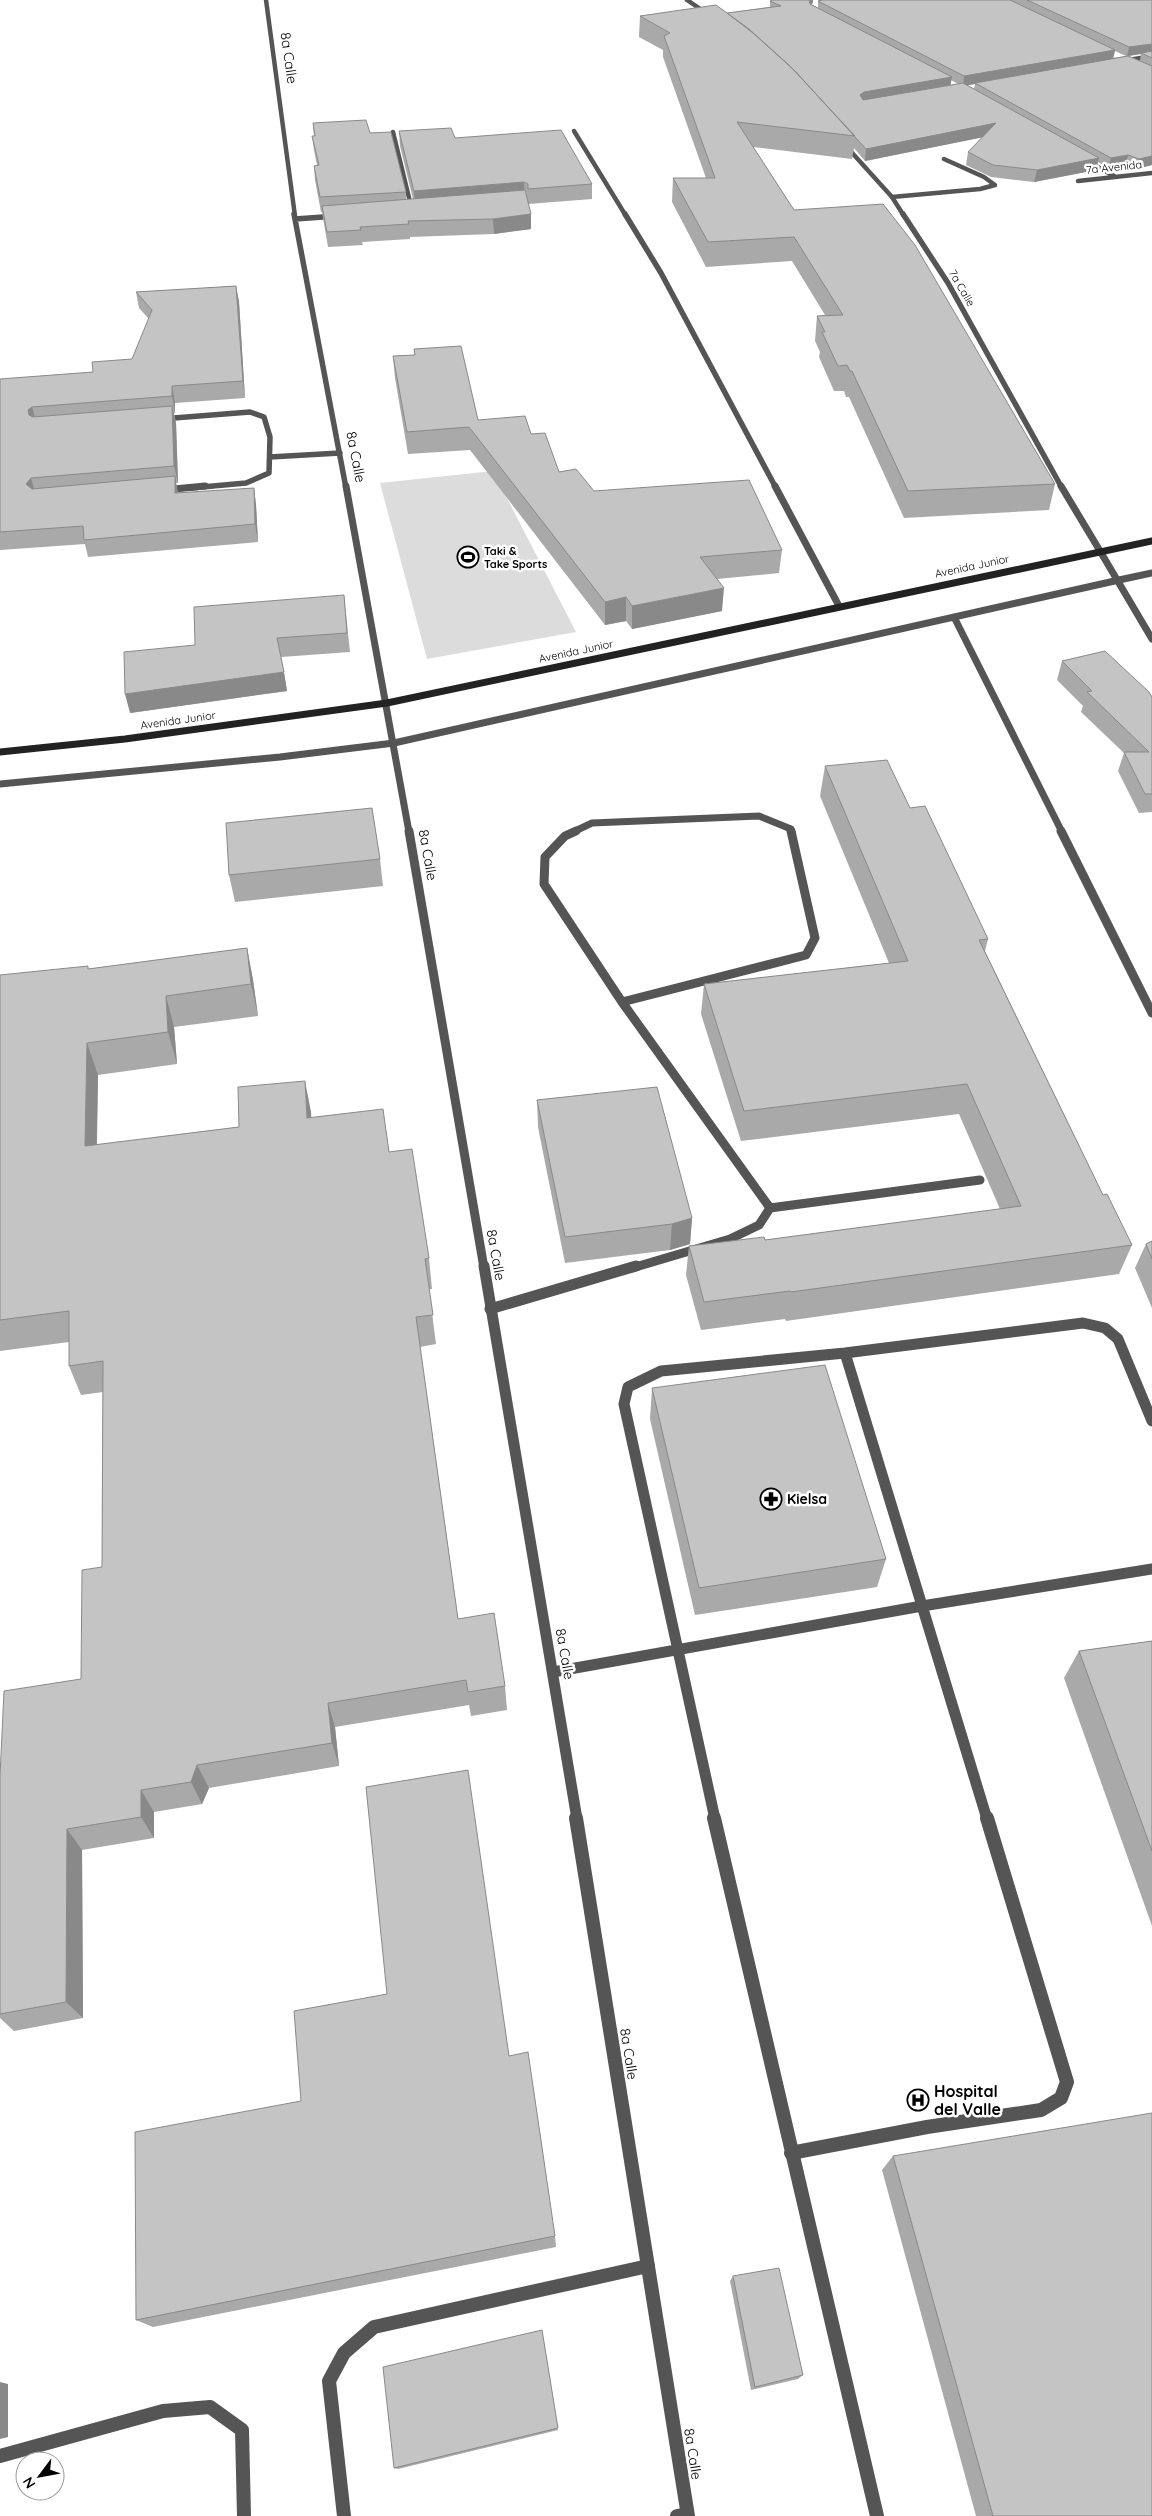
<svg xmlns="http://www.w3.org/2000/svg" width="1152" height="2516" viewBox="0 0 1152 2516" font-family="Quicksand,sans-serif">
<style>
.green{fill:#dcdcdc}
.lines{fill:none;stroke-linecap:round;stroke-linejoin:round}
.service-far5{stroke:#555;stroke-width:4.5}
.service-far4{stroke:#555;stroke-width:5.5}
.service-far3{stroke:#555;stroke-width:7}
.service-far2{stroke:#555;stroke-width:9}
.service-far1{stroke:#555;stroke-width:11}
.service{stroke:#555;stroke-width:14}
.minor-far5{stroke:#555;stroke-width:4.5}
.minor-far4{stroke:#555;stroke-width:5.5}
.minor-far3{stroke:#555;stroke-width:7}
.minor-far2{stroke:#555;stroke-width:9}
.minor-far1{stroke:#555;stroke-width:11}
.minor{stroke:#555;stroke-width:14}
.tertiary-far2{stroke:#555;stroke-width:4.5}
.tertiary-far1{stroke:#555;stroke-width:5.5}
.tertiary{stroke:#555;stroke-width:7}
.secondary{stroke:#222;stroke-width:7}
.wall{fill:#a9a9a9;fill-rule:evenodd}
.shaded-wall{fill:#898989}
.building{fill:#c4c4c4;stroke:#898989}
.labels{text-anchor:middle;stroke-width:5;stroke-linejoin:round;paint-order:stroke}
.far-street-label{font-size:11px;fill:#000;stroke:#fff}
.far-poi-label{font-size:11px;font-weight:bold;fill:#000;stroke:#fff;text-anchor:start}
.street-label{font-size:14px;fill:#000;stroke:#fff}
.poi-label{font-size:14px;font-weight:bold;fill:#000;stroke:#fff;text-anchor:start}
.near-poi-label{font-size:16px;font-weight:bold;fill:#000;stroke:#fff;text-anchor:start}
</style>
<rect width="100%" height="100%" fill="#fff"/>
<!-- green -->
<path class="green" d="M493,471L576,632L427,659L380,483Z"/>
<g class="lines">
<!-- service-far5 -->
<path class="service-far5" d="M574,131L626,216"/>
<!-- service-far4 -->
<path class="service-far4" d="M625,214L661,273L776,488"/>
<!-- service-far3 -->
<path class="service-far3" d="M775,486L839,606
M954,617L1062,832
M0,784L280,757L394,743L1119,580
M573,832L592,823L759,816L791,829L792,832"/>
<!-- service-far2 -->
<path class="service-far2" d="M576,831L565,836L545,857L544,884L622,1002
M1061,831L1152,1013
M622,1002L770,1208L759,1225L730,1239L632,1268
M622,1002L806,955L815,938L791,831
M770,1208L980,1180"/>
<!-- service-far1 -->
<path class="service-far1" d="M490,1309L636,1266
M845,1353L987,1819
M553,1672L922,1606L1152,1569
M715,1819L624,1404L628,1387L661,1371L845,1353L1083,1323L1105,1328L1118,1339L1152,1421"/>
<!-- service -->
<path class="service" d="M714,1818L877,2516
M791,2153L927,2127L1041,2110L1061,2098L1067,2082L987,1818
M0,2456L163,2411L210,2407L242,2430L244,2516
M344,2516L329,2381L344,2353L374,2327L648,2266
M677,2516L687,2514"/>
<!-- minor-far5 -->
<path class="minor-far5" d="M266,0L295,216
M1123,61L1152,56
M393,132L412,210
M1087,161L1114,176
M1078,181L1152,173
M892,197L980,189L995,185L984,177L944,159"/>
<!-- minor-far4 -->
<path class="minor-far4" d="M294,214L346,488
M295,219L337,216
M161,419L250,412L264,417L270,437L269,473L246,483L191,488
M270,457L340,453"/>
<!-- minor-far3 -->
<path class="minor-far3" d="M346,486L409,832
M164,490L205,486
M1100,551L1152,639
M1119,580L1152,573"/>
<!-- minor-far2 -->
<path class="minor-far2" d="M409,831L484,1268"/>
<!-- minor-far1 -->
<path class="minor-far1" d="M484,1266L577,1819"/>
<!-- minor -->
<path class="minor" d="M576,1818L688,2516"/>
<!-- tertiary-far2 -->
<path class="tertiary-far2" d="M687,0L709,15
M845,145L892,197L904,216"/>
<!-- tertiary-far1 -->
<path class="tertiary-far1" d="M903,214L948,283L1062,488"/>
<!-- tertiary -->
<path class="tertiary" d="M1061,486L1100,551"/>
<!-- secondary -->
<path class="secondary" d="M0,752L125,739L387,703L1152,541"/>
</g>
<!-- wall -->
<path class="wall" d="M819,0H1152V165L1136,169L1126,165L1108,168L1098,162L1096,170L1034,182L991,177L966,165L968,152L983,137L865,161L854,148L852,159L753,147L794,210L1055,484L1049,510L904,518L849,397H846L844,391H834L819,357L820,352L815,341L817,316L825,315L792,261L706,267L672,202L673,178H706L663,57V50L639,37L640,16L727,13L770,7V1L813,3L811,4L818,8V1L820,0ZM1115,51L1126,56L1113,58ZM1141,54L1140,61L1129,56ZM951,80L958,84L950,85ZM975,84L974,89L967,85Z
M313,123L370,133L406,192V199H413L400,146L399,131L455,138L592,184V199L528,204L531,214V229L494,234L410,237V239L362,242L363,245L328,247L322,212H321L315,180L314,166L317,165L314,150L312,136H314Z
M236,286L239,302L245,398L175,403V413H174L176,423L178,483H176L178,493L254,488L256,505L258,542L88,557L85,544L0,550V379L93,372L132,359L149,319L139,308L136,292Z
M414,349L478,420L531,434L559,472L594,491L782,550L779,573L717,579L722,611L632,629L626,621L605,625L470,450L408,454L395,378L393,356L415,355Z
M344,595L350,652L281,657L287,691L130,713L195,645Z
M1062,661L1152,697V812L1139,813L1118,771L1124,753L1081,712L1083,706L1057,680Z
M825,766L910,808L988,939L985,951L1103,1195L1132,1245L1119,1274L786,1321L785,1319L701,1330L686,1275L689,1246L765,1240L1000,1209L959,1114L741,1141L701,1014L704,984L889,963L820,796Z
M380,859L383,886L235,902L229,875Z
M247,948L253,980L258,1016L174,1027L177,1064L98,1075L97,1145L239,1127L311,1112V1118L389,1152L429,1258L432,1289H429L436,1344L420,1347L458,1619L505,1686L507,1710L471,1716L469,1705L335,1727L339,1766L209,1788L202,1804L154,1812V1838L82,1850L83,2018L14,2031L0,2018V2014L81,1679L102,1567L103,1392L81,1395L69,1366V1342L0,1351V975L89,969Z
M537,1100L692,1218L690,1244L670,1250L565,1263L538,1127Z
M1152,1241V1308L1135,1268L1146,1244Z
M652,1388L886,1559L877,1587L695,1615L650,1419Z
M1152,1641V1926L1064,1678L1079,1651Z
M509,2056L555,2236L556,2247L153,2327L136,2320L301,2101Z
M893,2156L1152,2516H976L882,2170Z
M733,2276L803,2375L798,2379L751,2390L730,2281Z
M542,2330L558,2430L398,2469L394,2468Z"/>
<!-- shaded-wall -->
<path class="shaded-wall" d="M808,0H813V3L807,6Z
M1152,44V53H1141V54L1127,56L1129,47Z
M1115,50L1113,59L975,83V84L963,86L964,76Z
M952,77L950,88L862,104L860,95L864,92Z
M996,123L994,135L865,161L866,149Z
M1128,155L1126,165L1108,168L1111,158Z
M1152,156V165L1136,169L1139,159Z
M1099,158L1096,170L1034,182L1037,170Z
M524,182L525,197L415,206L414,191Z
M531,214V229L494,234L493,219Z
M236,286L239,302L245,398L243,381Z
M172,386L175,403V413L172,396Z
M172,406L176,423L178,483L174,466Z
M32,407L37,424L33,432L28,410Z
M175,476L178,494L175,493Z
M31,478L36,496L26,484Z
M254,488L256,505L258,542L255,524Z
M724,588L722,611L632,629V606Z
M626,597V621L605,625V602Z
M284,672L287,691L130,713L125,694Z
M247,948L253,980L258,1016L251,984Z
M166,996L174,1027L177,1064L168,1032Z
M87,1043L98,1075L96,1177L85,1146Z
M305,1081L311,1112L313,1149L307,1118Z
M692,1218L690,1244L670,1250L672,1224Z
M328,1703L335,1727L339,1766L332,1743Z
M197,1765L209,1788L202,1804L191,1782Z
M141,1790L154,1812V1838L141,1817Z
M67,1829L82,1850L83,2018L66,2002Z
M0,2382L8,2384V2437L0,2439Z"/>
<!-- building -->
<path class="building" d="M773,0H809L810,4L952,77L864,92L860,95L863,100L963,83L1099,158L1037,170L993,165L968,152L996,123L866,149L795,71L753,33L727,13L781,6L770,1Z
M823,0H1010L1115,50L964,76L818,1Z
M1027,0H1152V44L1129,47Z
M716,5L749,29L790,66L855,136L737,122L794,210L883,204L915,245L1055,484L908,491L852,371H850L847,365L838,366L822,332H825L817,316L843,315L794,237L708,242L673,178H715L664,36L670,33L640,16Z
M1152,51V58L1141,53Z
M1128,56L1152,66V156L1139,159L1128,155L1111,158L975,83Z
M366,120L370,133L391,132L406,192L320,197L314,166L319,165L312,136H315L313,123Z
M451,128L455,138L561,130L592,184L528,189V184L524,182L414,191L399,131Z
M525,190L531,214L493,219L408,221L409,224L360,227L361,230L327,232L322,206Z
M236,286L243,381L172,386V396L32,407L28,410L29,415L33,417L172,406L174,466L31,478L26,484L32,489L175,476V493L254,488L255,524L84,540L83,526L0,532V379L93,372L92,362L132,359L152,310L136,292Z
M461,346L478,420L525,416L531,434L545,433L559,472L576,469L594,491L749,480L782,550L700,557L724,588L632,606L626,597L605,602L469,427L407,432L393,356L415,355L414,349Z
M344,595L347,633L277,638L284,672L125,694L124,652L195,645L194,607Z
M1105,651L1149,692L1152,697V794H1145L1124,752H1149L1087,692L1092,691L1062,661Z
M887,760L910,808L925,806L988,939L979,940L1103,1195L1107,1194L1132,1245L791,1292L790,1291L704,1302L689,1246L764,1237L765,1240L1021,1206L967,1084L744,1111L704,984L908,961L825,766Z
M372,808L380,859L229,875L226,823Z
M247,948L251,984L166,996L168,1032L87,1043L85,1146L239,1127L238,1087L305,1081L307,1118L383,1109L389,1152L412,1149L429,1258L425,1259L433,1315L416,1317L458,1619L494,1613L505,1686L468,1692L466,1680L328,1703L332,1743L197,1765L191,1782L141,1790V1817L67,1829L66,2002L0,2014V1776L4,1691L81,1679L82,1570L102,1567L103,1361L69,1366V1311L0,1320V975L88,966V969Z
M657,1087L692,1218L672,1224L565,1237L537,1100Z
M1152,1241V1259L1146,1244Z
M825,1365L886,1559L699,1588L652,1388Z
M1152,1641V1851L1079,1651Z
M468,1770L509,2056L528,2052L555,2236L136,2320L135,2132L301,2101L294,2011L387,1994L366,1787Z
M1152,2113V2516H993L893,2156Z
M779,2268L803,2375L755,2387L733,2276Z
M542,2330L558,2428L394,2468L383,2367Z"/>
<!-- icons -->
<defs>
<g id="stadium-ring" transform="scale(1.125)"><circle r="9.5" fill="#fff" stroke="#000" stroke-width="1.5"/><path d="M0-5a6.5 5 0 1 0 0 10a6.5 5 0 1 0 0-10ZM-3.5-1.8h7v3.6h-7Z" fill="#000"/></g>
<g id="pharmacy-ring" transform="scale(1.125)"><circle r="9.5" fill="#fff" stroke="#000" stroke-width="1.5"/><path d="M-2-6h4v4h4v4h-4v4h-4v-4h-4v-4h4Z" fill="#000"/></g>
<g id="hospital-ring" transform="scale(1.125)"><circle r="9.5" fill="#fff" stroke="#000" stroke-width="1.5"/><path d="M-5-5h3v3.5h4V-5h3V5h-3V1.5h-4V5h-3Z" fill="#000"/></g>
</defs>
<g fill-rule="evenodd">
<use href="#stadium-ring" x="468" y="557"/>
<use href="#pharmacy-ring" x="771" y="1499"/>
<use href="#hospital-ring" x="918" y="2100"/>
</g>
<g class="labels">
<!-- far-street labels -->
<g class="far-street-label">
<text transform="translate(1114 167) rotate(-6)" y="4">7a Avenida</text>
<text transform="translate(962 288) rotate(60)" y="4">7a Calle</text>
<text transform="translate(972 566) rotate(-12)" y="4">Avenida Junior</text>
<text transform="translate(576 651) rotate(-12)" y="4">Avenida Junior</text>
<text transform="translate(178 720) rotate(-8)" y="4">Avenida Junior</text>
</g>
<!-- far-poi labels -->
<g class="far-poi-label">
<text x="484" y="555">Taki &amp;<tspan x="484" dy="13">Take Sports</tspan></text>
</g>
<!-- street labels -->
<g class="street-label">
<text transform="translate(289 58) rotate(82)" y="5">8a Calle</text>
<text transform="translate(356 457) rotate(79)" y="5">8a Calle</text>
<text transform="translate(428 855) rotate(80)" y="5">8a Calle</text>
<text transform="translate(496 1255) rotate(80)" y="5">8a Calle</text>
<text transform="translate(565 1654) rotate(80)" y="5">8a Calle</text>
<text transform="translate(629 2054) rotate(81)" y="5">8a Calle</text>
<text transform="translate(693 2454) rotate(81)" y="5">8a Calle</text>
</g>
<!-- poi labels -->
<g class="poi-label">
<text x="787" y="1504">Kielsa</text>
</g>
<!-- near-poi labels -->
<g class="near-poi-label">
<text x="934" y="2097">Hospital<tspan x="934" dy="18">del Valle</tspan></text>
</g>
</g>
<!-- north arrow -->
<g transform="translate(40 2476) rotate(238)"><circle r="24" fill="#ffffff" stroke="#999999"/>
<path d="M0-4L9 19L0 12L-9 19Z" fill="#000000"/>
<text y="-8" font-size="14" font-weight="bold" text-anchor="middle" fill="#000000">N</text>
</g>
</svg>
